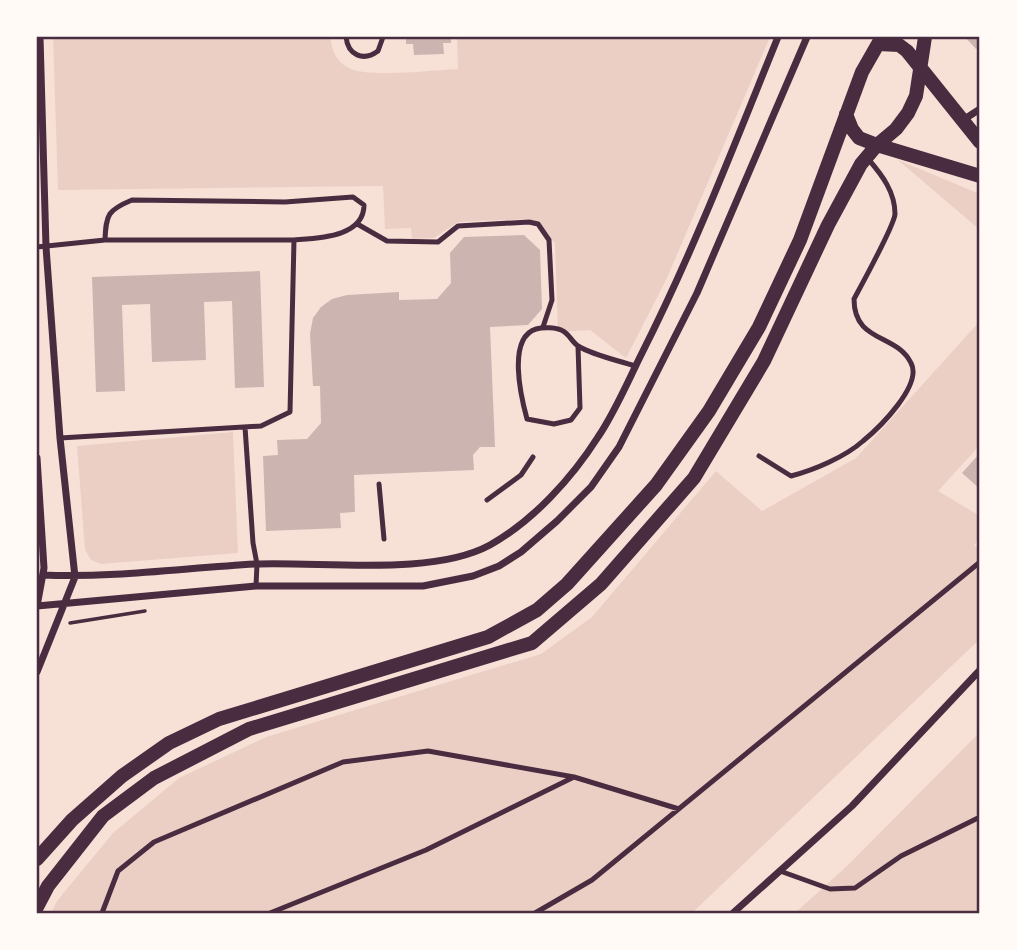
<svg xmlns="http://www.w3.org/2000/svg" width="1017" height="950" viewBox="0 0 1017 950" font-family="'Sofia Sans Condensed',sans-serif">
<style>
.green{fill:#ebcfc5}
.building{fill:#ccb4b1}
.lines{fill:none;stroke-linecap:round;stroke-linejoin:round}
.path{stroke:#4a2c40;stroke-width:3.5}
.service{stroke:#4a2c40;stroke-width:5}
.minor{stroke:#4a2c40;stroke-width:7}
.secondary{stroke:#4a2c40;stroke-width:14}
.neatline{fill:none;stroke:#4a2c40;stroke-width:2.5}
</style>
<rect width="100%" height="100%" fill="#f7e1d7"/>
<!-- green -->
<path class="green" d="M53,37H330C332,50 336,62 349,68C367,78 434,70 458,69L457,37H770L667,278L626,358L590,330L558,332L555,243L530,219L458,222L434,238L412,239L411,228L385,229L383,186L58,190Z
M898,160L980,194V230Z
M980,321V445L938,491L980,516V536L974,546L980,547V639L692,913H51L57,901L113,833L179,778L266,737L541,654L592,617L716,471L762,511L856,458Z
M233,432L238,553L101,564L91,560L85,550L77,446Z
M980,732V913H795L846,867Z"/>
<!-- building -->
<path class="building" d="M406,37H451V43H443L444,54L414,55L413,44H406Z
M965,37H980V46L976,49Z
M524,235L540,250L542,309L528,325L490,327L495,447H480L473,455L474,470L354,475L355,512L340,513L341,528L266,531L263,456L278,455L277,440L307,439L321,423L320,386H313L310,334L313,318L321,307L332,299L347,295L399,292V300L437,299L451,283L450,253L464,237Z
M260,271L264,387L235,388L232,301L204,302L206,360L152,362L150,304L122,305L125,391L96,392L92,277Z
M980,453V489L962,473Z"/>
<g class="lines">
<!-- path -->
<path class="path" d="M70,623L145,611"/>
<!-- service -->
<path class="service" d="M346,37C348,55 363,62 378,51L383,37
M359,225L387,241L438,242L458,226L529,222L538,224L549,240L552,300L543,327
M37,247L105,240H294C319,238 364,237 364,205L353,197L285,202L132,200C108,210 106,214 105,240
M578,346L580,408L571,420L554,424L527,419C521,397 507,338 536,329C543,327 557,327 563,331C569,334 572,342 578,346C595,356 617,360 635,366
M245,427L253,543L257,564L256,586
M60,438L261,426L290,412L294,240
M759,456L791,476C814,470 845,457 863,441C879,428 923,385 911,363C896,333 854,343 854,299C862,284 894,226 895,214C895,192 882,175 869,160
M379,484L384,539
M487,500L521,475L533,457
M780,871L830,889L855,888L901,856L980,817
M102,913L118,871L154,842L343,762L428,751L574,777L679,809
M270,913L426,850L574,777
M535,913L592,880L980,562"/>
<!-- minor -->
<path class="minor" d="M963,120L980,109
M37,458L44,568L37,606
M43,575C114,578 184,568 255,564C322,561 431,577 490,545C533,521 572,478 598,437C615,412 628,381 642,353C694,250 735,143 778,37
M37,606L256,586H423L473,576L499,566L521,552L557,521L591,487L619,447L697,293L807,37
M37,672L75,577L60,438L46,247L40,37
M733,913L852,806L980,670"/>
<!-- secondary -->
<path class="secondary" d="M878,44L899,45L907,51L980,142
M846,114L852,129L859,138L877,145L980,176
M37,859L72,820L122,776L169,743L219,719L488,637L537,610L567,584L656,485L709,411L759,327L800,240L862,72L882,37
M37,907L48,886L103,816L154,778L249,729L532,643L601,584L694,478L764,361L828,225L861,164L877,145L896,129L908,113L916,96L925,37"/>
</g>
<!-- border -->
<rect width="1017" height="950" fill="none" stroke="#fffaf5" stroke-width="77"/>
<rect x="38" y="38" width="940" height="874" class="neatline"/>
</svg>
